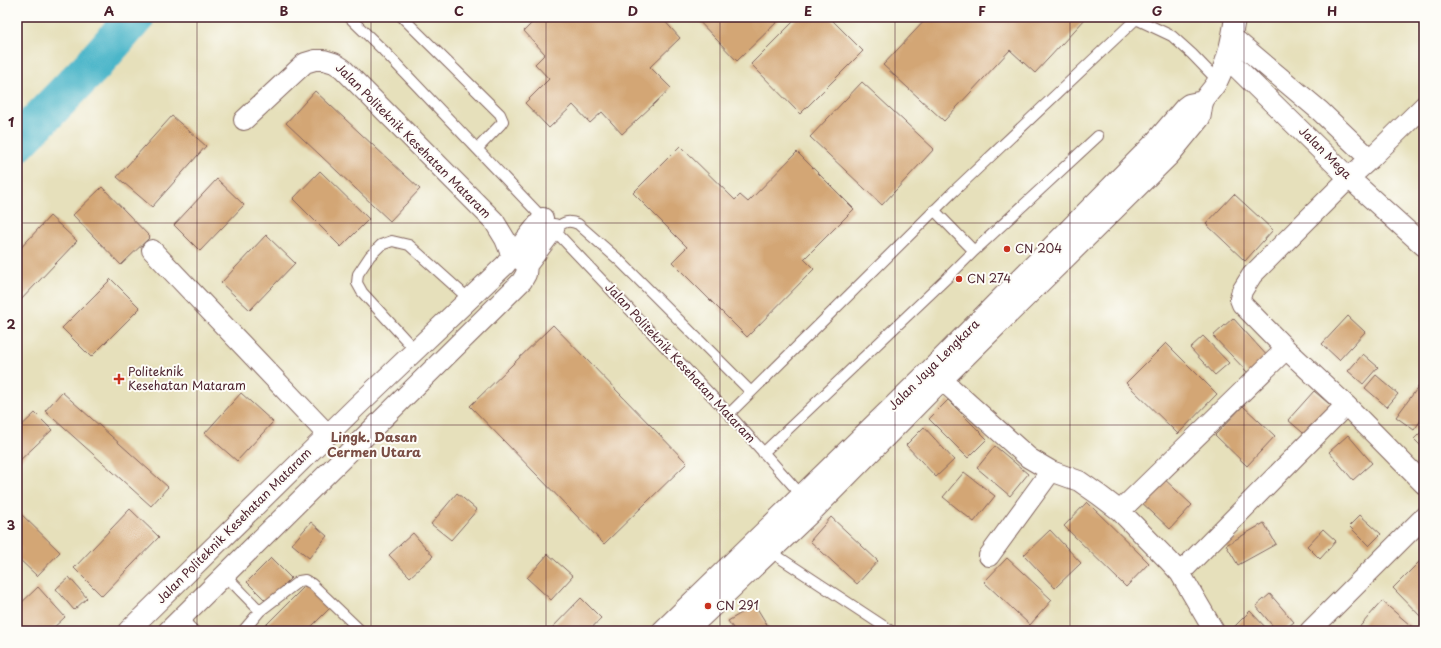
<svg xmlns="http://www.w3.org/2000/svg" width="1441" height="648" viewBox="0 0 1441 648" font-family="'Playpen Sans',sans-serif">
<style>
.lines{fill:none;stroke-linecap:round;stroke-linejoin:round}
.river{stroke:#4cb6c9;stroke-width:39}
.building{fill:#d3a675}
.service-casing{stroke:#81635d;stroke-width:12}
.minor-casing{stroke:#81635d;stroke-width:22}
.service{stroke:#fff;stroke-width:10}
.minor{stroke:#fff;stroke-width:20}
.grid{fill:none;stroke:#4a1f2b;stroke-width:1;stroke-opacity:0.55}
.poi-dot{fill:#c8321e;stroke:#fdfcf7;stroke-width:1.5}
.labels{text-anchor:middle;stroke-width:4;stroke-linejoin:round;paint-order:stroke}
.street-label{font-size:12px;fill:#4a1f2b;stroke:#fdfcf7}
.poi-label{font-size:12px;fill:#4a1f2b;stroke:#fdfcf7;text-anchor:start}
.neighbourhood-label{font-size:13px;font-weight:bold;fill:#7a4e45;stroke:#fdfcf7}
.neatline{fill:none;stroke:#4a1f2b;stroke-width:1.5}
.grid-label{font-size:13px;text-anchor:middle;font-weight:bold;fill:#4a1f2b}
</style>
<rect width="100%" height="100%" fill="#fdfcf7"/>
<filter id="ink" filterUnits="userSpaceOnUse"><feTurbulence type="fractalNoise" baseFrequency=".025" numOctaves="2"/><feDisplacementMap in="SourceGraphic" scale="8" xChannelSelector="R" yChannelSelector="G"/><feConvolveMatrix kernelMatrix="1 2 1 2 8 2 1 2 1" color-interpolation-filters="sRGB"/></filter>
<filter id="wash" filterUnits="userSpaceOnUse"><feTurbulence type="fractalNoise" baseFrequency=".012" numOctaves="4" result="noise"/><feDisplacementMap in="SourceGraphic" scale="16" xChannelSelector="R" yChannelSelector="G"/><feGaussianBlur stdDeviation="0.9" result="paint"/><feColorMatrix in="noise" values="0 0 0 0 0 0 0 0 0 0 0 0 0 0 0 0 0 1.4 0 .05"/><feComposite in="paint" operator="in"/></filter>
<g filter="url(#wash)">
<rect width="100%" height="100%" fill="#e6e0bb"/>
<g class="lines">
<!-- river -->
<path class="river" d="M17,143L93,65L135,17"/>
</g>
<g id="blocks">
<!-- building -->
<path class="building" d="M474,17H482L478,21Z
M538,17H661L680,38L650,67L671,88L622,134L602,112L590,123L573,105L549,128L525,103L549,79L535,64L545,54L524,31Z
M695,17H782L737,61Z
M798,17H829L863,51L800,114L751,64Z
M928,17H1087L1035,73L1010,50L944,121L883,65Z
M862,82L934,149L882,205L810,137Z
M315,91L420,189L390,221L286,123Z
M172,116L206,146L152,207L117,177Z
M680,146L735,200L740,195L748,202L797,152L854,209L804,259L814,269L747,337L672,262L687,247L633,193Z
M320,171L369,219L341,247L293,199Z
M217,179L244,205L200,251L174,225Z
M102,187L150,237L121,265L73,215Z
M1234,194L1273,230L1245,261L1206,224Z
M50,216L77,241L17,304V252Z
M266,235L295,263L250,310L221,283Z
M111,279L140,308L91,357L62,328Z
M1348,316L1365,332L1339,360L1322,344Z
M1233,318L1269,358L1250,375L1213,336Z
M553,325L687,463L604,544L470,406Z
M1203,336L1229,363L1215,375L1190,348Z
M1166,343L1217,394L1178,434L1126,383Z
M1363,354L1378,367L1363,384L1348,371Z
M1376,375L1398,394L1387,407L1365,388Z
M1419,386L1424,390V416L1414,430L1396,417Z
M1314,391L1335,409L1309,438L1288,420Z
M62,392L168,487L151,506L45,411Z
M241,393L273,422L237,461L205,433Z
M948,400L987,439L968,458L929,419Z
M1243,406L1275,436L1247,466L1215,435Z
M35,413L52,430L17,463V430Z
M924,427L954,460L936,477L906,445Z
M1424,429V449L1414,439Z
M1348,435L1372,463L1353,480L1329,452Z
M995,446L1028,474L1010,496L977,468Z
M964,472L995,496L974,522L943,497Z
M1160,475L1192,505L1170,529L1138,499Z
M457,493L477,510L451,540L431,524Z
M1087,502L1149,563L1126,587L1064,526Z
M130,509L159,537L102,596L74,568Z
M17,510L60,552L37,576L17,557Z
M1360,515L1381,534L1369,546L1349,526Z
M831,517L878,561L857,584L810,541Z
M311,522L327,536L309,558L292,544Z
M1264,523L1276,544L1238,565L1226,545Z
M1323,529L1336,541L1320,559L1307,546Z
M1050,530L1081,563L1055,588L1024,555Z
M413,533L433,556L410,577L389,555Z
M548,554L573,576L551,600L527,578Z
M1424,557V620L1393,588Z
M271,558L291,578L267,602L247,582Z
M1007,558L1052,600L1030,625L984,582Z
M69,577L87,598L74,610L56,589Z
M307,584L331,607L307,631H260Z
M38,587L65,617L50,631H17V607Z
M1270,594L1294,622L1283,631H1277L1256,606Z
M581,598L601,618L589,631H554L551,629Z
M1382,601L1417,631H1356Z
M755,605L771,631H735L728,621Z
M1250,611L1269,631H1235L1232,629Z"/>
</g>
</g>
<g filter="url(#ink)">
<use href="#blocks" fill-opacity="0" stroke="#81635d" stroke-width="1"/>
<g class="lines">
<!-- service casing -->
<g class="service-casing">
<path id="service" d="M349,17L383,50L729,414L804,498
M402,17L500,114L503,121L501,124L477,149
M1138,17L1136,19L1172,36L1192,54L1218,81
M934,210L974,251
M554,229C563,223 567,219 578,224L620,261L751,392
M415,350L362,292L357,283L358,274L370,256L381,245L392,241L409,245L469,299
M729,414L954,191L1136,19L1133,17
M763,453L947,278L974,251L1098,136
M771,552L891,631
M225,575L260,611L243,631
M260,611L299,581L305,580L312,584L361,631
M181,618L194,631"/>
</g>
<!-- minor casing -->
<g class="minor-casing">
<path id="minor" d="M1232,37L1320,111L1370,159
M1227,58L1349,178L1424,246
M1424,106L1370,159L1349,178L1252,275L1242,291L1240,299L1242,304L1286,349L1346,405L1424,484
M244,120L305,63L315,60H324L334,63L342,68L494,221L505,239L509,249L513,255L522,261
M152,250L328,435
M932,371L1029,458L1051,471L1079,481L1099,495L1120,511L1169,561L1180,573L1214,631
M1120,511L1286,349
M989,556L1051,471
M1180,573L1346,405
M128,631L356,407L505,265L543,218
M168,631L522,281L526,274L527,265L554,229
M662,631L931,369L1154,143L1185,107L1189,104L1203,101
M687,631L814,510L942,380L1169,156L1200,118C1202,113 1201,106 1204,100C1208,93 1215,87 1218,80C1228,60 1232,39 1235,17
M1310,631L1424,517"/>
</g>
<!-- service -->
<use href="#service" class="service"/>
<!-- minor -->
<use href="#minor" class="minor"/>
</g>
</g>
<!-- grid -->
<path class="grid" d="M197,17V631M371,17V631M546,17V631M720,17V631M895,17V631M1070,17V631M1244,17V631M17,223H1424M17,425H1424"/>
<!-- markers -->
<g class="poi-dot">
<circle cx="1007" cy="249" r="4"/>
<circle cx="959" cy="279" r="4"/>
<path d="M117 373h4v4h4v4h-4v4h-4v-4h-4v-4h4z"/>
<circle cx="708" cy="606" r="4"/>
</g>
<g class="labels">
<!-- street labels -->
<g class="street-label">
<text transform="translate(413 141) rotate(45)" y="4">Jalan Politeknik Kesehatan Mataram</text>
<text transform="translate(1325 153) rotate(45)" y="4">Jalan Mega</text>
<text transform="translate(680 363) rotate(47)" y="4">Jalan Politeknik Kesehatan Mataram</text>
<text transform="translate(934 365) rotate(-45)" y="4">Jalan Jaya Lengkara</text>
<text transform="translate(234 526) rotate(-45)" y="4">Jalan Politeknik Kesehatan Mataram</text>
</g>
<!-- poi labels -->
<g class="poi-label">
<text x="1015" y="253">CN 204</text>
<text x="967" y="283">CN 274</text>
<text x="128" y="376">Politeknik<tspan x="128" dy="14">Kesehatan Mataram</tspan></text>
<text x="716" y="610">CN 291</text>
</g>
<!-- neighbourhood labels -->
<g class="neighbourhood-label">
<text x="374" y="442">Lingk. Dasan<tspan x="374" dy="15">Cermen Utara</tspan></text>
</g>
</g>
<!-- margin -->
<rect width="1441" height="648" fill="none" stroke="#fdfcf7" stroke-width="44"/>
<rect x="22" y="22" width="1397" height="604" class="neatline"/>
<g class="grid-label">
<text x="109" y="16">A</text>
<text x="284" y="16">B</text>
<text x="459" y="16">C</text>
<text x="633" y="16">D</text>
<text x="808" y="16">E</text>
<text x="982" y="16">F</text>
<text x="1157" y="16">G</text>
<text x="1332" y="16">H</text>
<text x="11" y="127">1</text>
<text x="11" y="329">2</text>
<text x="11" y="530">3</text>
</g>
</svg>
